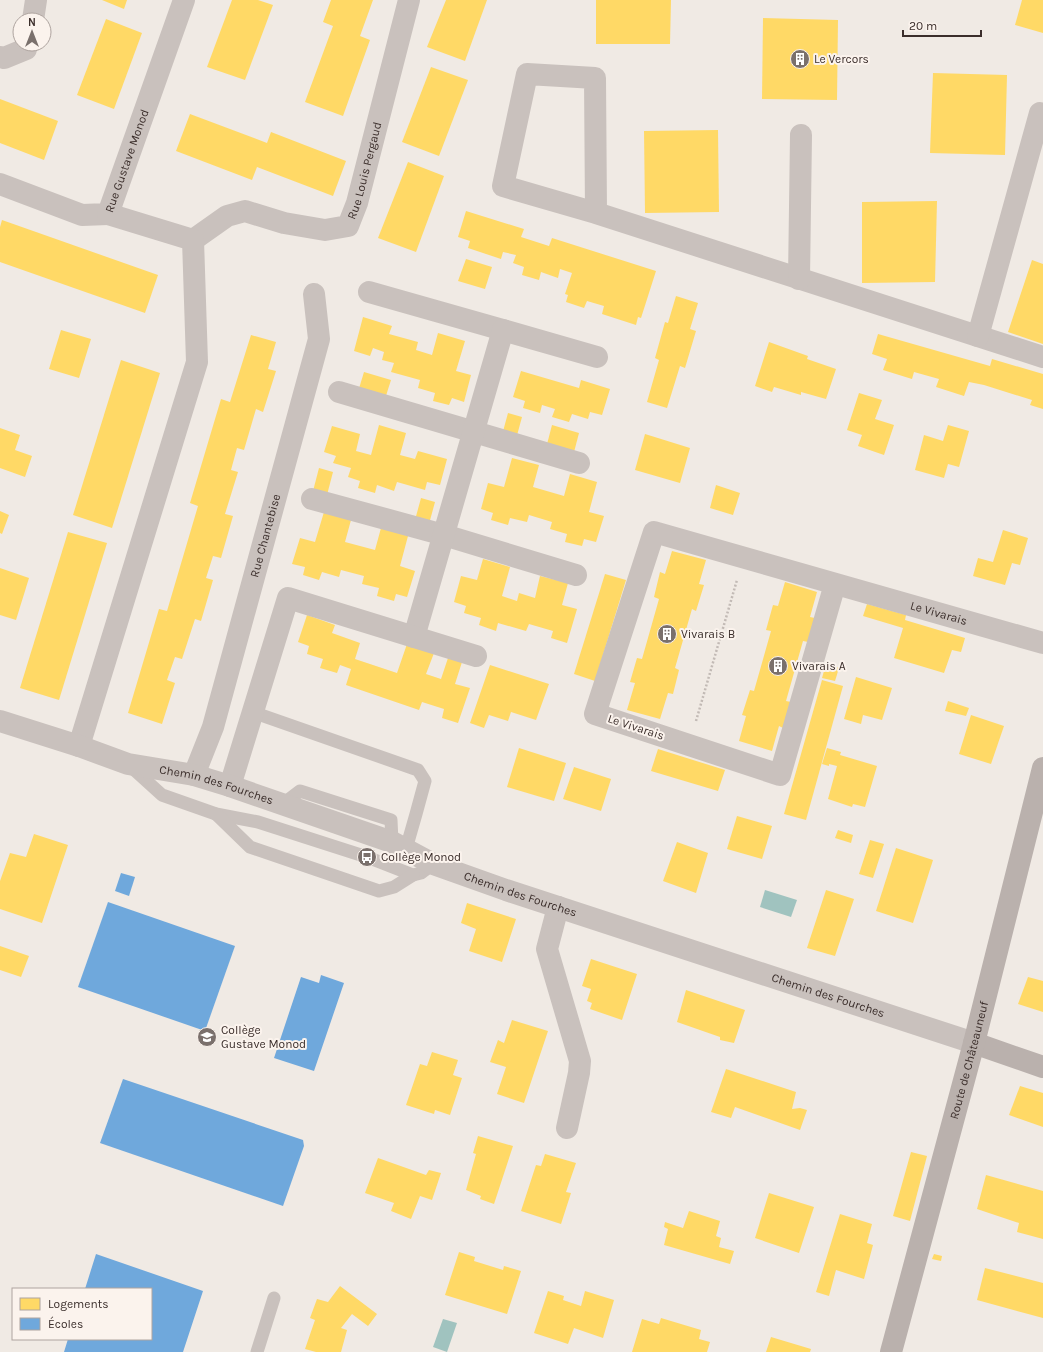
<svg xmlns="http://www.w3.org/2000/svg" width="1043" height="1352" viewBox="0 0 1043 1352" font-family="Karla,sans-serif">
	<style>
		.water { fill: #a0c3bf }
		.homes { fill: #ffd966 }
		.schools { fill: #6fa8dc }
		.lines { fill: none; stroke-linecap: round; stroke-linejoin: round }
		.path { stroke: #c2bab5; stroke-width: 2.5; stroke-dasharray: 2 2; stroke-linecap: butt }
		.service { stroke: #c9c1bd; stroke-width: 13 }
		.minor { stroke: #c9c1bd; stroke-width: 22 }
		.tertiary { stroke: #c9c1bd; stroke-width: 22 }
		.secondary { stroke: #bab1ad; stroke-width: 22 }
		.labels { text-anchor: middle; stroke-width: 4; stroke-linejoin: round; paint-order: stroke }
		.poi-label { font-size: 12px; fill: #3b2e2b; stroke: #fbf3ed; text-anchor: start }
		.street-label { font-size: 12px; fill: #3b2e2b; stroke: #fbf3ed }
	</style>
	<rect width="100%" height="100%" fill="#f0eae4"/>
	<g class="water">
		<path d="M 765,890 L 797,900 L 791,917 L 760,907 Z"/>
		<path d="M 443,1319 L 457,1323 L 447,1352 L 433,1347 Z"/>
	</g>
	<g class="homes">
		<path d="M 102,0 L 127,0 L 124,9 Z"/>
		<path d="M 232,0 L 258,0 L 273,5 L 245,80 L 207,67 Z"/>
		<path d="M 331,0 L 373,0 L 360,36 L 370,40 L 343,116 L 305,102 L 333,26 L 323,22 Z"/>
		<path d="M 446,0 L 487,0 L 465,61 L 427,47 Z"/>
		<path d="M 596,0 L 671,0 L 670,44 L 596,44 Z"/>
		<path d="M 1022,0 L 1043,0 L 1043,33 L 1015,25 Z"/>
		<path d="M 763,18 L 838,20 L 837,100 L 762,99 Z"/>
		<path d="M 106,19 L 142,33 L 114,109 L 77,95 Z"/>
		<path d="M 431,67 L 468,80 L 439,156 L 402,142 Z"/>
		<path d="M 933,73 L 1007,75 L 1005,155 L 930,153 Z"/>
		<path d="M 0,99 L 58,121 L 44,160 L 0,143 Z"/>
		<path d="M 190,114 L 267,143 L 271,132 L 346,161 L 333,196 L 257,167 L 252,180 L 176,151 Z"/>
		<path d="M 718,130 L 719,212 L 645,213 L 644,131 Z"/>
		<path d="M 408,162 L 444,176 L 416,252 L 378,238 Z"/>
		<path d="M 937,201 L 935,282 L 862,283 L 862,202 Z"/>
		<path d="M 466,211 L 524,229 L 521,237 L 549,246 L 552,238 L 656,271 L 641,318 L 638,317 L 636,325 L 602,314 L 604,306 L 587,301 L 584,308 L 566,302 L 568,295 L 565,294 L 572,273 L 560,269 L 558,278 L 541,272 L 539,280 L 522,275 L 524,267 L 513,263 L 516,255 L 503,252 L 501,259 L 468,248 L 470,241 L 458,237 Z"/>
		<path d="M 2,220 L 158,275 L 145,313 L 0,262 L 0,227 Z"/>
		<path d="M 466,259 L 492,267 L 485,289 L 458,281 Z"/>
		<path d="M 1032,260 L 1043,264 L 1043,344 L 1008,332 Z"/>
		<path d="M 676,296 L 698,303 L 690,329 L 696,331 L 685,368 L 680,366 L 667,408 L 647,402 L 659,360 L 655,358 L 665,322 L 668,323 Z"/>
		<path d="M 363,317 L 392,326 L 389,334 L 418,342 L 416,350 L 432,355 L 438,333 L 465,341 L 456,371 L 471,375 L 464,402 L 452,398 L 449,405 L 433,401 L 435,393 L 418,388 L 420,380 L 391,372 L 394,363 L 382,360 L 384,352 L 373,348 L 370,356 L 354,351 Z"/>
		<path d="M 61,330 L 91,339 L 79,378 L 49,369 Z"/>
		<path d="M 878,334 L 990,366 L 992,359 L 1043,374 L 1043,409 L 1030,405 L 1032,400 L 984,385 L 969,382 L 964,396 L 936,387 L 939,379 L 914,372 L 912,379 L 883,370 L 887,359 L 872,354 Z"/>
		<path d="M 251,335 L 276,342 L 268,369 L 276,371 L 263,412 L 256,409 L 244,450 L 237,448 L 231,470 L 238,472 L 225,514 L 233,516 L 221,558 L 213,556 L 206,578 L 213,580 L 201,621 L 195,619 L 182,659 L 175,657 L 167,680 L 175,683 L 162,724 L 128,713 L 159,609 L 167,611 L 198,506 L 190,503 L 221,399 L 230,402 Z"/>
		<path d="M 769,342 L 808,356 L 807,359 L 836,369 L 826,399 L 801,392 L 801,395 L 774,387 L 772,392 L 755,386 Z"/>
		<path d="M 121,360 L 160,373 L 112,528 L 73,515 Z"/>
		<path d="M 521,371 L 579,388 L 581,380 L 610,389 L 602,415 L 590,412 L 588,419 L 572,414 L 569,422 L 552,417 L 555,409 L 542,405 L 540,413 L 523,408 L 525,401 L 513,397 Z"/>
		<path d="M 364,372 L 391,380 L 384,402 L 357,395 Z"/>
		<path d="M 859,393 L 882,400 L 875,419 L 894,425 L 884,455 L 858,446 L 862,435 L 847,430 Z"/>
		<path d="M 508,413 L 522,417 L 516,439 L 502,435 Z"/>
		<path d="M 379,425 L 406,433 L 400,455 L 415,459 L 418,451 L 447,459 L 440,485 L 427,482 L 425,490 L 397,482 L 394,491 L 377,485 L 375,493 L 358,488 L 360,481 L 348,477 L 351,468 L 333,463 L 336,456 L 324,452 L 332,426 L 360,434 L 356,451 L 371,455 Z"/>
		<path d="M 552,425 L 579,433 L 573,456 L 546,448 Z"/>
		<path d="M 948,425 L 969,431 L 959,467 L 948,464 L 944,478 L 915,470 L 924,435 L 943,441 Z"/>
		<path d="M 0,428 L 20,435 L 15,450 L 32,456 L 25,477 L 0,468 Z"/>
		<path d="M 645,434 L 690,448 L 680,483 L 635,470 Z"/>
		<path d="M 512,458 L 539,465 L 533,487 L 564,496 L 570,474 L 597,482 L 589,512 L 604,516 L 596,542 L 584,539 L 582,546 L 565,542 L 567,534 L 550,529 L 552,522 L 529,515 L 527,522 L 510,518 L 508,525 L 491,520 L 493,513 L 481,509 L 488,483 L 504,487 Z"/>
		<path d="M 319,468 L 333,472 L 327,495 L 313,491 Z"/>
		<path d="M 716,485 L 740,493 L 733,515 L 710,508 Z"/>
		<path d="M 421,498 L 435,502 L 429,524 L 415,520 Z"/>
		<path d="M 0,511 L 9,515 L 2,534 L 0,533 Z"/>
		<path d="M 324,512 L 351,520 L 345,542 L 375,550 L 381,528 L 408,536 L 400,566 L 415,571 L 407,597 L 396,594 L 394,601 L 377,596 L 379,588 L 362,584 L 364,576 L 341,570 L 339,577 L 322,572 L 319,580 L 303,575 L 305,567 L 292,564 L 300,538 L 315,542 Z"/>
		<path d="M 1003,530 L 1028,538 L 1020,565 L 1012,563 L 1005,585 L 973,576 L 978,558 L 993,562 Z"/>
		<path d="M 68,532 L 107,543 L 59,700 L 20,688 Z"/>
		<path d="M 672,551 L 706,560 L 699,584 L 704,585 L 696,611 L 692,609 L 675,668 L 679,670 L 673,694 L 668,693 L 660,719 L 627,710 L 635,683 L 630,682 L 637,658 L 642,659 L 659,599 L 654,597 L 660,572 L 665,574 Z"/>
		<path d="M 483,559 L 510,567 L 502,596 L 517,601 L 519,593 L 535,598 L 540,576 L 568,583 L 562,605 L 577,609 L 567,643 L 551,638 L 553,631 L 529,624 L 526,631 L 498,623 L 496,631 L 479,625 L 481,618 L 464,613 L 466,606 L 454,602 L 461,576 L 477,580 Z"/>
		<path d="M 0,568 L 29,578 L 16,620 L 0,615 Z"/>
		<path d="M 605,574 L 626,580 L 595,681 L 574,674 Z"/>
		<path d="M 785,582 L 817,592 L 810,617 L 815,618 L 808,642 L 803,641 L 786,701 L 791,702 L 783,728 L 779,726 L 772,751 L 739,741 L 746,716 L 742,715 L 750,690 L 754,691 L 771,631 L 766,630 L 773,605 L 778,606 Z"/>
		<path d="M 867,604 L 906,615 L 905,620 L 965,638 L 961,652 L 952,650 L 944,673 L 894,658 L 903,628 L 863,616 Z"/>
		<path d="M 307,615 L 335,625 L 332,633 L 360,643 L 355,659 L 397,673 L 407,644 L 434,653 L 426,674 L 441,679 L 448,658 L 462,662 L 455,684 L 470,688 L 458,723 L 442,718 L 444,709 L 422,702 L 419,710 L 346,685 L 351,669 L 340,665 L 337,673 L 320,668 L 323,659 L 307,654 L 309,646 L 298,642 Z"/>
		<path d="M 826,664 L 839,668 L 835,681 L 822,678 Z"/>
		<path d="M 490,665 L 549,684 L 536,720 L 511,712 L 508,721 L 489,715 L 484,728 L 470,723 Z"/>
		<path d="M 856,677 L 892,688 L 882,720 L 863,715 L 861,724 L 844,719 Z"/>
		<path d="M 822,680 L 843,686 L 806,820 L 784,814 Z"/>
		<path d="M 948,701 L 969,708 L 966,716 L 945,711 Z"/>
		<path d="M 971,715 L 1004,726 L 991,764 L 959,754 Z"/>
		<path d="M 519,748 L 566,763 L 554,801 L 507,787 Z"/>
		<path d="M 827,748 L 841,752 L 840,755 L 877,766 L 865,807 L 853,804 L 852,807 L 828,799 L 837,766 L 829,764 L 829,766 L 822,764 Z"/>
		<path d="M 658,749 L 725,770 L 718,791 L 651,771 Z"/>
		<path d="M 574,767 L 611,779 L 601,811 L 563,799 Z"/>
		<path d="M 737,816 L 772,826 L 762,859 L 727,849 Z"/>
		<path d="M 838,830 L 853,835 L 851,843 L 835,838 Z"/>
		<path d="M 34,834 L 68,845 L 42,923 L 0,909 L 0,881 L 10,853 L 26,857 Z"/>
		<path d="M 870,840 L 884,844 L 873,878 L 859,874 Z"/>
		<path d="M 677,842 L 708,853 L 696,893 L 663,881 Z"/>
		<path d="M 896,848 L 933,860 L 913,923 L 876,911 Z"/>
		<path d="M 826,890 L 854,899 L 835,956 L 807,948 Z"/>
		<path d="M 467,903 L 516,919 L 502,962 L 469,951 L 476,929 L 461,923 Z"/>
		<path d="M 0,946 L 29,956 L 21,977 L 0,970 Z"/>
		<path d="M 591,959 L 637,974 L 622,1020 L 590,1009 L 592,1003 L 587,1001 L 591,989 L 582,986 Z"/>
		<path d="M 1028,977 L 1043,981 L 1043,1012 L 1018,1004 Z"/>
		<path d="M 686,990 L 745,1010 L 734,1043 L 720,1040 L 720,1037 L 677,1022 Z"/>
		<path d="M 512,1020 L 548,1031 L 524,1103 L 497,1094 L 506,1067 L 490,1062 L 498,1040 L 504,1043 Z"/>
		<path d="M 432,1052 L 458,1060 L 453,1075 L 462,1078 L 450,1115 L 435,1110 L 434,1114 L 406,1105 L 420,1064 L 427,1066 Z"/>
		<path d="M 726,1069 L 796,1092 L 792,1109 L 800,1108 L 807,1110 L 800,1130 L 735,1107 L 731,1118 L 711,1112 Z"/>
		<path d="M 1020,1086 L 1043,1093 L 1043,1127 L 1009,1115 Z"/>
		<path d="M 478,1136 L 513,1146 L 494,1204 L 480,1199 L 481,1196 L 466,1190 L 476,1154 L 473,1153 Z"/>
		<path d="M 911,1152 L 927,1156 L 910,1221 L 893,1216 Z"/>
		<path d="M 545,1154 L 576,1163 L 566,1192 L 571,1193 L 561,1224 L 521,1211 L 536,1165 L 541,1166 Z"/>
		<path d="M 378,1158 L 426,1175 L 429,1170 L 441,1173 L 432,1200 L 420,1196 L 411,1219 L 391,1211 L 394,1203 L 365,1193 Z"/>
		<path d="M 986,1175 L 1043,1191 L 1043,1239 L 1017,1232 L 1019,1223 L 977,1209 Z"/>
		<path d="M 769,1193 L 814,1207 L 799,1253 L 755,1238 Z"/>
		<path d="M 689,1211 L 720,1221 L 716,1236 L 721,1238 L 719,1247 L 734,1251 L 730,1264 L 664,1245 L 668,1229 L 664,1227 L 665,1222 L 683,1228 Z"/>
		<path d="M 840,1214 L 872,1224 L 867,1243 L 873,1245 L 864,1279 L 836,1270 L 829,1296 L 816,1292 Z"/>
		<path d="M 459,1252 L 475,1257 L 474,1261 L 503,1270 L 504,1266 L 521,1271 L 507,1314 L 445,1295 Z"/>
		<path d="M 934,1254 L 942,1256 L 941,1261 L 932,1259 Z"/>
		<path d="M 985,1268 L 1043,1283 L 1043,1318 L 977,1300 Z"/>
		<path d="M 340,1286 L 377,1314 L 368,1326 L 352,1314 L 341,1328 L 347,1330 L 341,1352 L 316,1352 L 305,1349 L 315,1320 L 310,1318 L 317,1299 L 328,1302 Z"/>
		<path d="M 548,1291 L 564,1296 L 563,1300 L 581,1306 L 585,1291 L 614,1300 L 603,1338 L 574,1328 L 568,1344 L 534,1333 Z"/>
		<path d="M 661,1318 L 701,1330 L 699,1339 L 710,1342 L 707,1352 L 632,1352 L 642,1319 L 659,1324 Z"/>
		<path d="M 771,1337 L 811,1349 L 810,1352 L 766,1352 Z"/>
	</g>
	<g class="schools">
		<path d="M 121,873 L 135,877 L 129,896 L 115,891 Z"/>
		<path d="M 108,902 L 235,946 L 205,1031 L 78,987 Z"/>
		<path d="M 321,975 L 344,983 L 314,1071 L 274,1058 L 301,977 L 319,983 Z"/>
		<path d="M 123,1079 L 303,1140 L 304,1146 L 283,1206 L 100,1143 Z"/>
		<path d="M 96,1254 L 203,1291 L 183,1352 L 64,1352 L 68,1339 L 151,1339 L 151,1289 L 85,1289 Z"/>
	</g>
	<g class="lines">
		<path class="path" d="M 696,721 L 737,580"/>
		<g class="service">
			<path d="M 252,712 L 418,770 L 425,781 L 416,814 L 406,849"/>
			<path d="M 130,766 L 162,795 L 216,814 L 258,822 L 367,857 L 413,875 L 421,873 L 433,864"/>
			<path d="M 283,804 L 300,791 L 391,820 L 392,842"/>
			<path d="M 216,814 L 250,847 L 379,891 L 394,887 L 413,875"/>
			<path d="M 257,1352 L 274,1298"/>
		</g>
		<g class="minor">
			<path d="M 33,20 L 36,0"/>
			<path d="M 0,57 L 4,58 L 26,49 L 27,44"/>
			<path id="s1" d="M 0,184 L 82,215 L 108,214 L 184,0"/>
			<path d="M 596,213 L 595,78 L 527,74 L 503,186 L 596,213 L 1043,357"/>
			<path id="s2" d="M 193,240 L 227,216 L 245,211 L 284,223 L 325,230 L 348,226 L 357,203 L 409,0"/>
			<path d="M 799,279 L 801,135"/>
			<path d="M 369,292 L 503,330"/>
			<path d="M 978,336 L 1040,113"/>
			<path d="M 339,392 L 579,463"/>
			<path d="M 312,499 L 444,535 L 576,575"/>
			<path id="s3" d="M 835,584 L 780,775 L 595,714 L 654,532 L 1043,643"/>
			<path d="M 414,637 L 503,330 L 597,357"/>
			<path d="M 79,746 L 197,362 L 193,240 L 108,214"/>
			<path id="s4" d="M 194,775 L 213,727 L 319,339 L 314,294"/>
			<path d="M 230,786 L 288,598 L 476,656"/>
			<path d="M 558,907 L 547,949 L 580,1061 L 579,1073 L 567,1128"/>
		</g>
		<path class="tertiary" id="s5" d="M 0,721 L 79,746 L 128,764 L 194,775 L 230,786 L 392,842 L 433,864 L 506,890 L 974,1043"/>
		<g class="secondary">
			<path d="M 974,1043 L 1043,1067"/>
			<path id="s6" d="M 891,1352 L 974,1043 L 1043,768"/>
		</g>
	</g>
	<defs>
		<symbol id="building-disc" viewBox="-11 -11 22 22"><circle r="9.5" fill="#7a706c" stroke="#fbf3ed"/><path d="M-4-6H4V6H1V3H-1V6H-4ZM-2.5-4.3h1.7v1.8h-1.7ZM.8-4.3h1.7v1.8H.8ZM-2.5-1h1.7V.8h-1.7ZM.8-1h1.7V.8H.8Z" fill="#fff"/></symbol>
		<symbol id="bus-disc" viewBox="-11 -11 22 22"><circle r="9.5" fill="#7a706c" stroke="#fbf3ed"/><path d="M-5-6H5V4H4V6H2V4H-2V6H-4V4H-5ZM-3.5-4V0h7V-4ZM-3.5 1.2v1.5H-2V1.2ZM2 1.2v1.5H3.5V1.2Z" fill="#fff"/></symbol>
		<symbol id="school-disc" viewBox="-11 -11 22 22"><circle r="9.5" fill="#7a706c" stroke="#fbf3ed"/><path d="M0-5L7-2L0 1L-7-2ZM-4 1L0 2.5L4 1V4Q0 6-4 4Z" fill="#fff"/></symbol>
	</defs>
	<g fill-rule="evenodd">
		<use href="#building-disc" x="789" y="48" width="22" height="22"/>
		<use href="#building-disc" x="656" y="623" width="22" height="22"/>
		<use href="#building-disc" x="767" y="655" width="22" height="22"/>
		<use href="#bus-disc" x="356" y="846" width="22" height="22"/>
		<use href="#school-disc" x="196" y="1026" width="22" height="22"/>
	</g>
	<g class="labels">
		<g class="poi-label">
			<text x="814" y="63">Le Vercors</text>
			<text x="681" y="638">Vivarais B</text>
			<text x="792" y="670">Vivarais A</text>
			<text x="381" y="861">Collège Monod</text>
			<text x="221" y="1034">Collège<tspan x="221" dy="14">Gustave Monod</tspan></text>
		</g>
		<g class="street-label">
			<text dy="4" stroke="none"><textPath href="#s1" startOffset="170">Rue Gustave Monod</textPath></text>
			<text dy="4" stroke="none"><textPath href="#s2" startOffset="224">Rue Louis Pergaud</textPath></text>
			<text dy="4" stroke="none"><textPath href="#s4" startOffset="250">Rue Chantebise</textPath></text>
			<text dy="4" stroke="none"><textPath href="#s3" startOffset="881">Le Vivarais</textPath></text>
			<text transform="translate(636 727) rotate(18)" y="4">Le Vivarais</text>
			<text dy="4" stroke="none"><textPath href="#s5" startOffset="226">Chemin des Fourches</textPath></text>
			<text dy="4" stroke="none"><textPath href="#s5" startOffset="550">Chemin des Fourches</textPath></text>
			<text dy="4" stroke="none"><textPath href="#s5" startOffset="874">Chemin des Fourches</textPath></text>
			<text dy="4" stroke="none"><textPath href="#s6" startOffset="302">Route de Châteauneuf</textPath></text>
		</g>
	</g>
	<rect x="12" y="1288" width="140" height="52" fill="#fbf3ed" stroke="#aea49f"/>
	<rect x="20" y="1298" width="20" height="12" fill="#ffd966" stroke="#aea49f"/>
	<text x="48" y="1308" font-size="12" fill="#3b2e2b">Logements</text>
	<rect x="20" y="1318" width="20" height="12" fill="#6fa8dc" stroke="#aea49f"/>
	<text x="48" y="1328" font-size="12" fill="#3b2e2b">Écoles</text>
	<g transform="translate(32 32)"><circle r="19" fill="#fbf3ed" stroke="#aea49f"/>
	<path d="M0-3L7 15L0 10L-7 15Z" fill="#7a706c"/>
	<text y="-6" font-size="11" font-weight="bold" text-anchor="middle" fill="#3b2e2b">N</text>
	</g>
	<path d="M903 30v6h78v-6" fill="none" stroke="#3b2e2b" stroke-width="2"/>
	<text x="909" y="30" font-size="12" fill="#3b2e2b" stroke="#fbf3ed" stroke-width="3" paint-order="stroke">20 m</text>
</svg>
